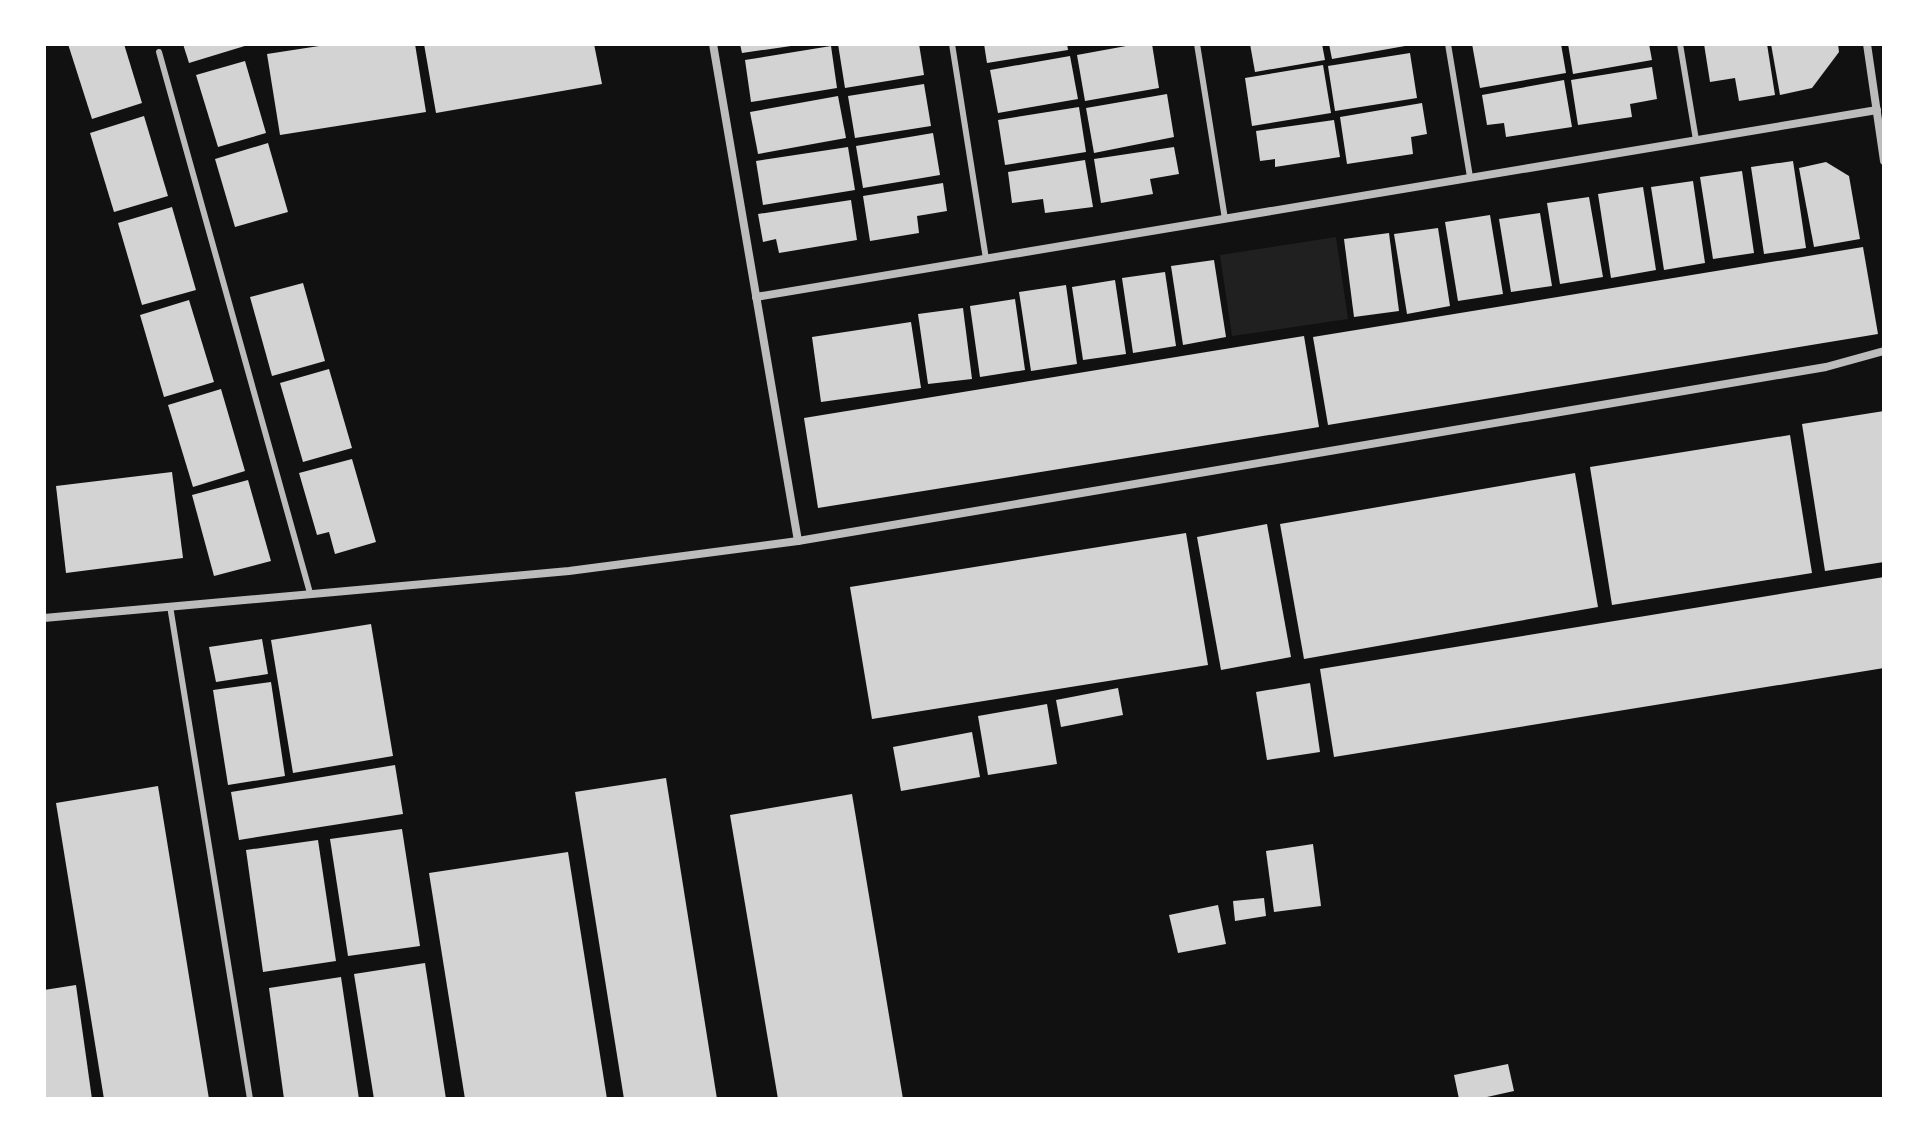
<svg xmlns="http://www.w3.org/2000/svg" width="1928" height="1143" viewBox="0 0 1928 1143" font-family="'Fira Sans',sans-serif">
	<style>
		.green { fill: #202020 }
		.building { fill: #d3d3d3 }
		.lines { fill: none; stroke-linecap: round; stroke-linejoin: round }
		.service { stroke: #bcbcbc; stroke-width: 6 }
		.minor { stroke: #bcbcbc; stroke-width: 8 }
	</style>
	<rect width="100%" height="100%" fill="#111"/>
	<path class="green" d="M 1336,237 L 1348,319 L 1232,336 L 1220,255 Z"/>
	<g class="building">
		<path d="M 68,44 L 124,44 L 142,103 L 92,119 Z"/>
		<path d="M 183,44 L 248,44 L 248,45 L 189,63 Z"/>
		<path d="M 332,44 L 415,44 L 426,112 L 280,135 L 267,54 Z"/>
		<path d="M 424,44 L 594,44 L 602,84 L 436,113 Z"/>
		<path d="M 740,44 L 791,44 L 791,46 L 742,53 Z"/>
		<path d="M 838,44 L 919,44 L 924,75 L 845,88 Z"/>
		<path d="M 984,44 L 1067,44 L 1068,50 L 987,63 Z"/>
		<path d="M 1137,44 L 1152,44 L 1159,88 L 1085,101 L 1077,55 Z"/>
		<path d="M 1250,44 L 1322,44 L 1325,60 L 1255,72 Z"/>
		<path d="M 1329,44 L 1405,44 L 1405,46 L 1332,59 Z"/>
		<path d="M 1472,44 L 1561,44 L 1566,73 L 1480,88 Z"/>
		<path d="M 1568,44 L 1649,44 L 1652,60 L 1573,74 Z"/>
		<path d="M 1704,44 L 1767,44 L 1775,95 L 1739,101 L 1735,78 L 1710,82 Z"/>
		<path d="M 1771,44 L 1838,44 L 1839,52 L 1812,88 L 1780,95 Z"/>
		<path d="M 831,46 L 837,88 L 751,102 L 745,60 Z"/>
		<path d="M 1410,53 L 1417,98 L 1335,111 L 1328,66 Z"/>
		<path d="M 1070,56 L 1078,99 L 998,113 L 990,70 Z"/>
		<path d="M 245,61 L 266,133 L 218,147 L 196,75 Z"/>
		<path d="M 1323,65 L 1331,113 L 1252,126 L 1245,78 Z"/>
		<path d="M 1652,67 L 1657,99 L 1630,104 L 1632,117 L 1578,125 L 1571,80 Z"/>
		<path d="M 1564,80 L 1572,127 L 1506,137 L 1504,123 L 1487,125 L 1482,95 Z"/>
		<path d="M 924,84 L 931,126 L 855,138 L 848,96 Z"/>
		<path d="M 1167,94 L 1174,137 L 1094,153 L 1086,108 Z"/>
		<path d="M 838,96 L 846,138 L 758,154 L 750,112 Z"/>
		<path d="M 1422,103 L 1427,134 L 1411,137 L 1413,154 L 1347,164 L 1340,117 Z"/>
		<path d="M 1079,107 L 1086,152 L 1005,165 L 998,120 Z"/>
		<path d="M 144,116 L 168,196 L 114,212 L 90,133 Z"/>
		<path d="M 1334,120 L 1340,157 L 1275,167 L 1275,159 L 1260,161 L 1256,131 Z"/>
		<path d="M 933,133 L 940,175 L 863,188 L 856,146 Z"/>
		<path d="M 268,143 L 288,212 L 235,227 L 215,159 Z"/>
		<path d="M 848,147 L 855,190 L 763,205 L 756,161 Z"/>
		<path d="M 1174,147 L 1179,174 L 1150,179 L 1153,194 L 1101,203 L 1094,159 Z"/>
		<path d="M 1085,160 L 1093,207 L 1045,213 L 1043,199 L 1012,203 L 1008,172 Z"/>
		<path d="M 1793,161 L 1806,248 L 1764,254 L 1751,167 Z"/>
		<path d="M 1826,162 L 1849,176 L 1860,239 L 1814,247 L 1799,168 Z"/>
		<path d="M 1742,171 L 1754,253 L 1713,259 L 1700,177 Z"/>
		<path d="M 1693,181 L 1705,263 L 1664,270 L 1651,187 Z"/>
		<path d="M 943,183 L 947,211 L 917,216 L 919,233 L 870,241 L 863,196 Z"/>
		<path d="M 1643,187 L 1656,270 L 1611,278 L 1598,194 Z"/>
		<path d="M 1589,197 L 1603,277 L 1560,284 L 1547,203 Z"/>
		<path d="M 851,200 L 857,240 L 779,253 L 776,239 L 763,242 L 758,214 Z"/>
		<path d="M 172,207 L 196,290 L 142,305 L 118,223 Z"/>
		<path d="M 1540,213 L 1552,286 L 1511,292 L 1499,219 Z"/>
		<path d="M 1490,215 L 1503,294 L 1458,301 L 1445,222 Z"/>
		<path d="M 1438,228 L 1450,306 L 1407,314 L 1394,234 Z"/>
		<path d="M 1389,233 L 1399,311 L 1354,317 L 1344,239 Z"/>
		<path d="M 1863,247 L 1878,334 L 1328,425 L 1313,337 Z"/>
		<path d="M 1214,260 L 1226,337 L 1183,345 L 1171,266 Z"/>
		<path d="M 1165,272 L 1176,346 L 1133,353 L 1122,278 Z"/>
		<path d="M 1115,280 L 1126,354 L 1083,360 L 1072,287 Z"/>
		<path d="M 303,283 L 325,361 L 272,376 L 250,297 Z"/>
		<path d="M 1066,285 L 1077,364 L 1031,371 L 1019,292 Z"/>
		<path d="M 1015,299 L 1025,370 L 980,377 L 970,306 Z"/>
		<path d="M 189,300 L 214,382 L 164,397 L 140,315 Z"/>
		<path d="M 963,308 L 972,379 L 928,384 L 918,314 Z"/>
		<path d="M 911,322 L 921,388 L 821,402 L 812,337 Z"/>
		<path d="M 1304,336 L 1319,427 L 818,508 L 804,418 Z"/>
		<path d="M 329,369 L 352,448 L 303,462 L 280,383 Z"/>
		<path d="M 221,389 L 245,471 L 193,487 L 168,405 Z"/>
		<path d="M 1884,411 L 1884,562 L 1825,571 L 1802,424 Z"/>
		<path d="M 1790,435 L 1812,573 L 1612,605 L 1590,467 Z"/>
		<path d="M 352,459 L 376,542 L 335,554 L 329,532 L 317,535 L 299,473 Z"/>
		<path d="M 172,472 L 183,558 L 66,573 L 56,486 Z"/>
		<path d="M 1575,473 L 1598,607 L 1304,659 L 1280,524 Z"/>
		<path d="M 248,480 L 271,561 L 214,576 L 192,495 Z"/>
		<path d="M 1267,524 L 1291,657 L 1221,670 L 1197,537 Z"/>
		<path d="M 1186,533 L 1208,665 L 872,719 L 850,587 Z"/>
		<path d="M 1884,577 L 1884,668 L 1334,757 L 1320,669 Z"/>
		<path d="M 371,624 L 393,756 L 293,773 L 271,640 Z"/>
		<path d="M 262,639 L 268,674 L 216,682 L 209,647 Z"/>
		<path d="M 271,682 L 285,776 L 228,785 L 213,690 Z"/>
		<path d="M 1310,683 L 1320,752 L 1267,760 L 1256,692 Z"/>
		<path d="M 1118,688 L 1123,715 L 1061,727 L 1056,700 Z"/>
		<path d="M 1047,704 L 1057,764 L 988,775 L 978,716 Z"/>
		<path d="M 972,732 L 980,777 L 901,791 L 893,747 Z"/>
		<path d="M 395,765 L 403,814 L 239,840 L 231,792 Z"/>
		<path d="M 666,778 L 717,1099 L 624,1099 L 575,792 Z"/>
		<path d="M 158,786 L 209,1099 L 104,1099 L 56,803 Z"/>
		<path d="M 852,794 L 903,1099 L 778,1099 L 730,815 Z"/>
		<path d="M 402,829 L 420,946 L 348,956 L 330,839 Z"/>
		<path d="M 318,840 L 336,961 L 263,972 L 246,850 Z"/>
		<path d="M 1313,844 L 1321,906 L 1274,912 L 1266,851 Z"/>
		<path d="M 568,852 L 607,1099 L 465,1099 L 429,873 Z"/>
		<path d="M 1264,898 L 1266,916 L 1235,921 L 1233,901 Z"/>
		<path d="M 1218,905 L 1226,944 L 1178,953 L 1169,915 Z"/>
		<path d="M 425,963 L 446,1099 L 374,1099 L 354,974 Z"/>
		<path d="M 341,977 L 359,1099 L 284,1099 L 269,988 Z"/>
		<path d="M 76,985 L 92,1099 L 44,1099 L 44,990 Z"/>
		<path d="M 1508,1064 L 1514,1091 L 1478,1099 L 1459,1099 L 1454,1075 Z"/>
	</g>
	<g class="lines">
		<g class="service">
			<path d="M 952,44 L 986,259"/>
			<path d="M 1197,44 L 1225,219"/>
			<path d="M 1448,44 L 1470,177"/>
			<path d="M 1680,44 L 1696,140"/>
			<path d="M 159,52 L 310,593"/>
			<path d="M 170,606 L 250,1099"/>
		</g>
		<g class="minor">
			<path d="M 713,44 L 798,541"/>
			<path d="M 1867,44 L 1884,161"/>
			<path d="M 756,297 L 1877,110"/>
			<path d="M 44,618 L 569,571 L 798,541 L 1826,367 L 1884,351"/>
		</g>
	</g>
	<rect width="1928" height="1143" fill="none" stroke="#ffffff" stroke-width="92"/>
</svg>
